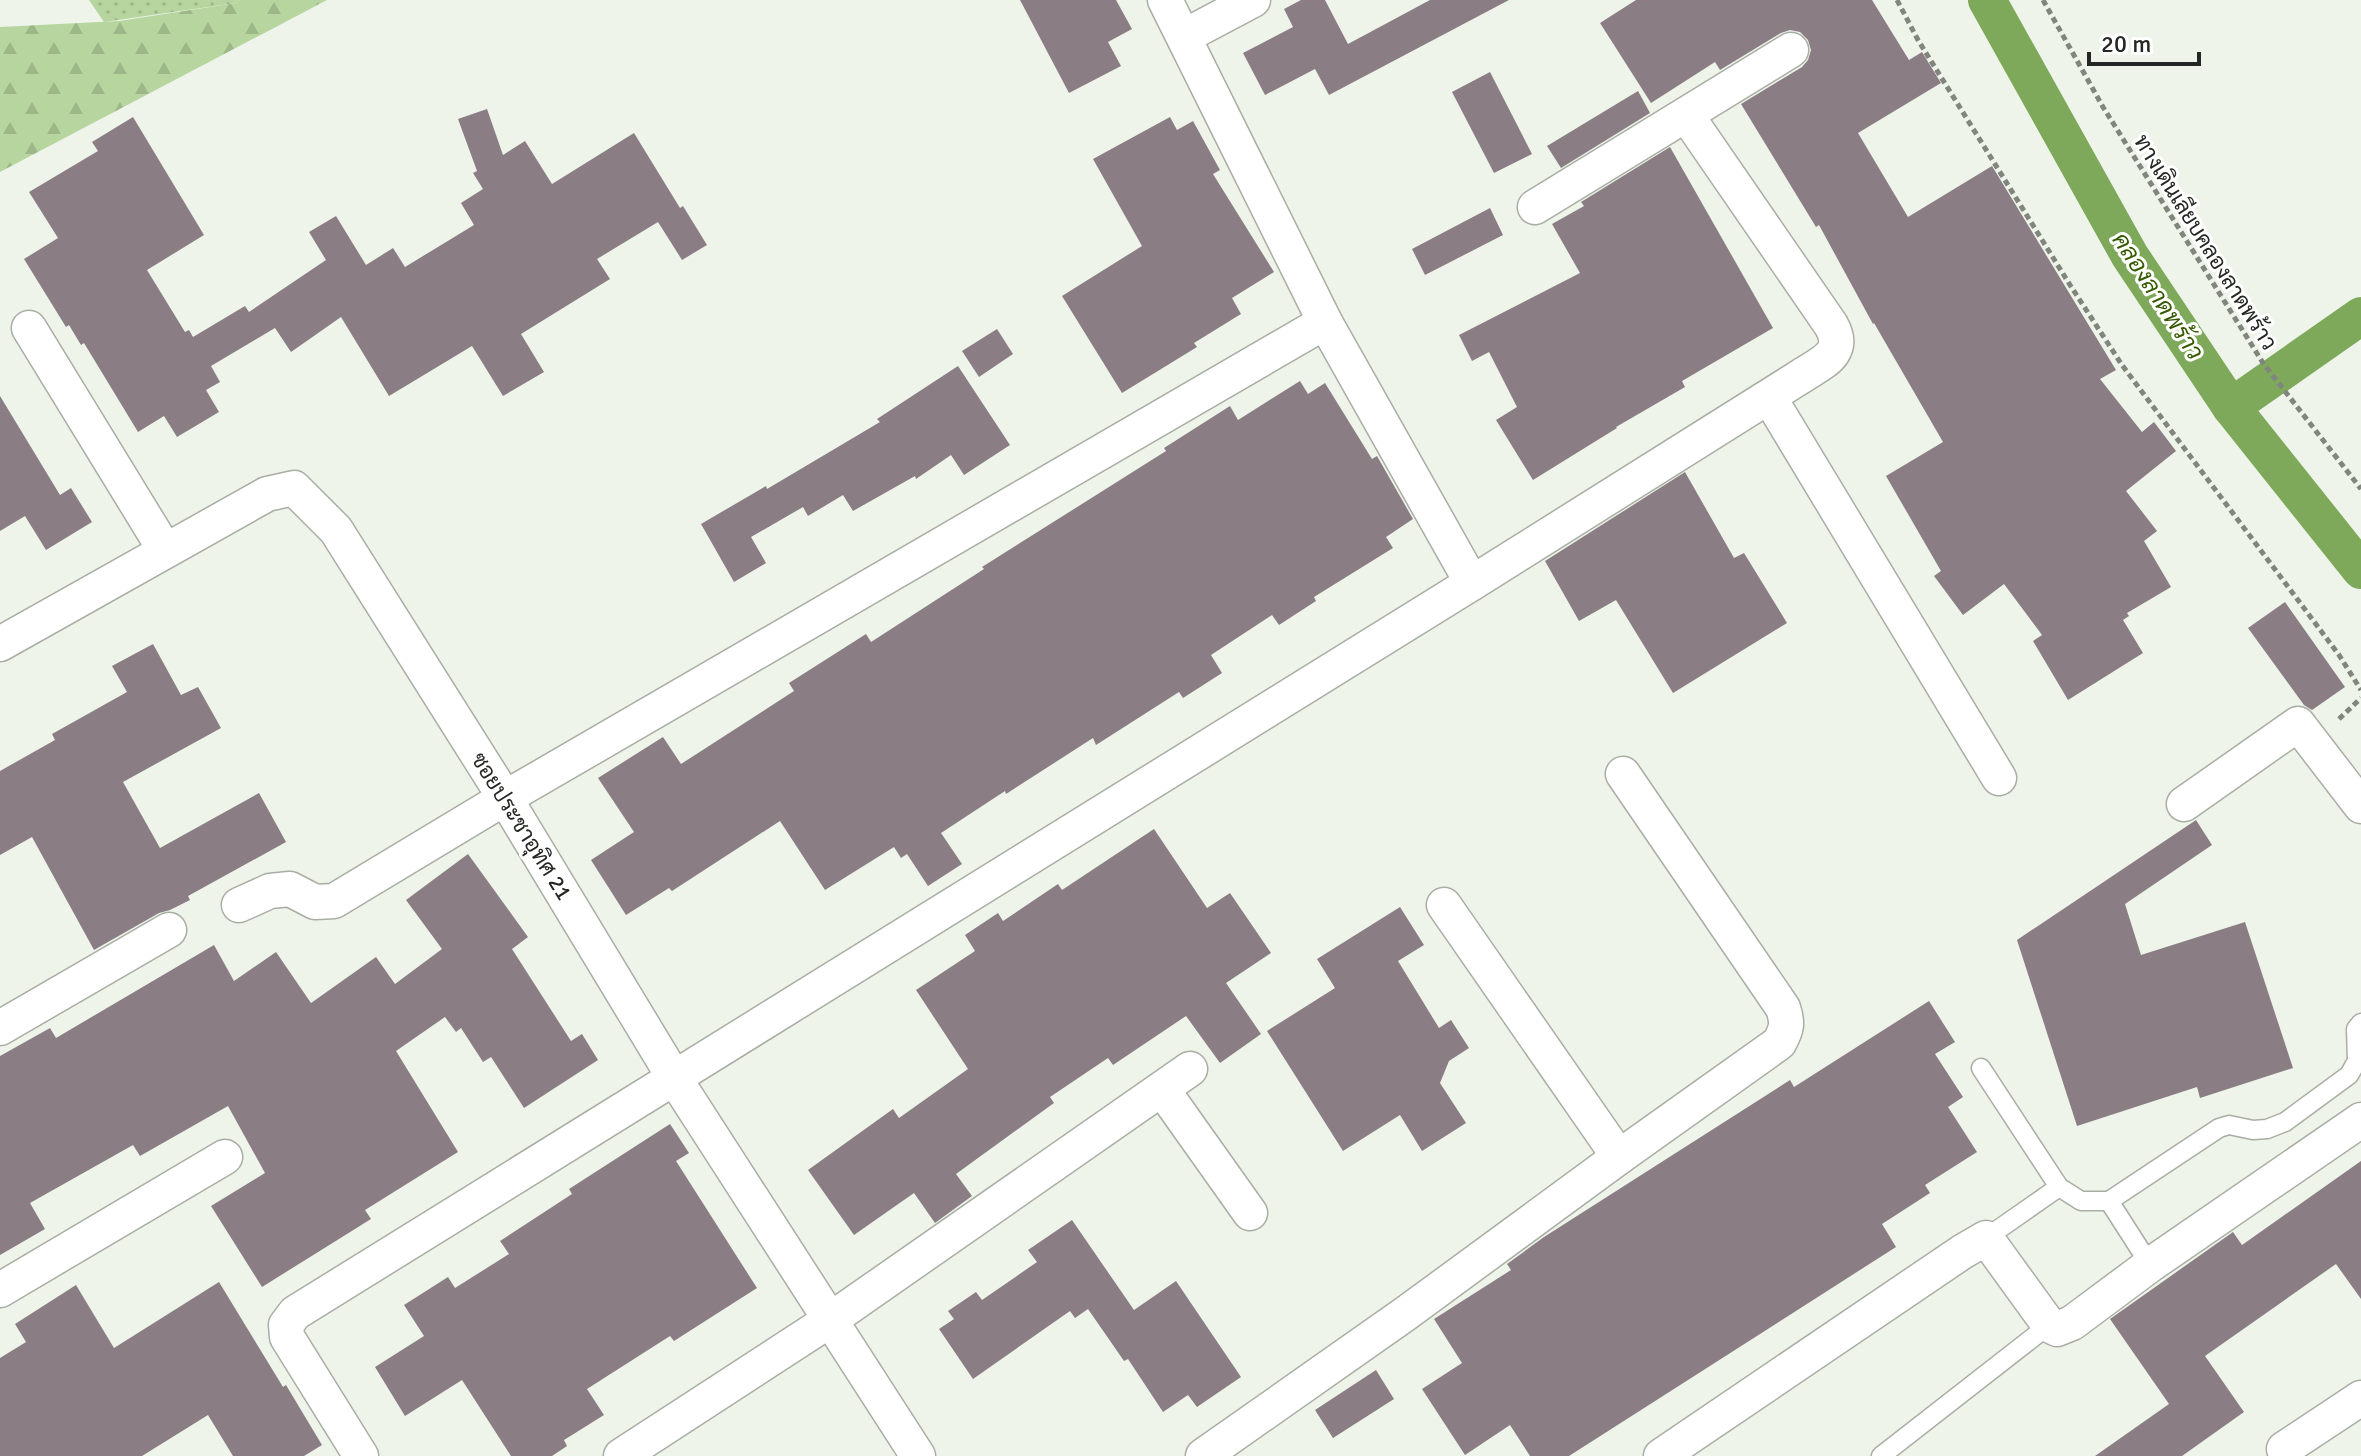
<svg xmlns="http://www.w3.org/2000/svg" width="2361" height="1456" viewBox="0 0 2361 1456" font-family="Signika,Sarabun,sans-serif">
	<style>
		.grass { fill: url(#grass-dots) }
		.forest { fill: url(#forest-firs) }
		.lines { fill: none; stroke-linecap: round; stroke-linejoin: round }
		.canal { stroke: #7fa95a; stroke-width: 38 }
		.building { fill: #8a7e84 }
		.lane-casing { stroke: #a9aea4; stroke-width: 21 }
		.street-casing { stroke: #a9aea4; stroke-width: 37 }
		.path { stroke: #80857e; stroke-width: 5; stroke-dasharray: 6 4; stroke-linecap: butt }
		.lane { stroke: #fff; stroke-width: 18 }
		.street { stroke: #fff; stroke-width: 34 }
		.labels { text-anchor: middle; stroke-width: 6; stroke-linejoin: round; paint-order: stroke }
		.street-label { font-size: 22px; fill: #242723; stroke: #fff }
		.water-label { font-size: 24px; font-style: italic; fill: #355a00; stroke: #fff }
	</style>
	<defs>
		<pattern id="grass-dots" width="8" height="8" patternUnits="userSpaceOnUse" patternTransform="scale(2)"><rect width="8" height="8" fill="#b7d59f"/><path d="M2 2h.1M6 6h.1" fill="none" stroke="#9db789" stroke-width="1.8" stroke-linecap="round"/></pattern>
		<pattern id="forest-firs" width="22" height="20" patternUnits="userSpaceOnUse" patternTransform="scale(2)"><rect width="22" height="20" fill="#b7d59f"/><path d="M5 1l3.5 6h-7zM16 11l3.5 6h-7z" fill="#9db789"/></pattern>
	</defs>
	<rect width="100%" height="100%" fill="#eef4ea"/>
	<path class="grass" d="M 89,0 L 240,0 L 236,3 L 104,22 Z"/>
	<path class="forest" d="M 240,0 L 327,0 L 0,172 L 0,27 L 119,21 L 236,3 Z"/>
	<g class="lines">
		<g class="canal">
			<path d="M 1987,0 L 2130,256 L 2231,407 L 2361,570"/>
			<path d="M 2231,407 L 2361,316"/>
		</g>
	</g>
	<g class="building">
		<path d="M 1020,0 L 1116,0 L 1132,29 L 1108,42 L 1121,66 L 1069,93 Z"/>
		<path d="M 1301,0 L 1325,0 L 1348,44 L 1430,0 L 1509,0 L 1329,95 L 1315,69 L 1265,95 L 1243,53 L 1293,27 L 1284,9 Z"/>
		<path d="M 1636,0 L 1872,0 L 1909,60 L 1922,52 L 1941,83 L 1858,133 L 1908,217 L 1992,166 L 2116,370 L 2100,379 L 2142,432 L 2154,422 L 2176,451 L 2126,491 L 2157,531 L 2144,541 L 2171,587 L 2127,613 L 2129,616 L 2123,620 L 2143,653 L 2068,700 L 2033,641 L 2042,635 L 2004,584 L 1963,615 L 1934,576 L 1941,571 L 1886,476 L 1943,442 L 1874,323 L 1873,324 L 1819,225 L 1816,227 L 1741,104 L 1802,67 L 1808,60 L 1811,50 L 1808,40 L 1800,32 L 1790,30 L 1781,33 L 1720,70 L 1715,62 L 1651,103 L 1600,23 Z"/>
		<path d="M 1490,72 L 1532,154 L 1494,173 L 1452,92 Z"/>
		<path d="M 1638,91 L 1650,113 L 1561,168 L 1547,146 Z"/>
		<path d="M 487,109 L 503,155 L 525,141 L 552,184 L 634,133 L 680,208 L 683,206 L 707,245 L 682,260 L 658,222 L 597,259 L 610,279 L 521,334 L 544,372 L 503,396 L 472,346 L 389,396 L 341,317 L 291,352 L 275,328 L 211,366 L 220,382 L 206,390 L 219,412 L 177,437 L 164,416 L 138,432 L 84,343 L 81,345 L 69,325 L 66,327 L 24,259 L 58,238 L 29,192 L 98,151 L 92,142 L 133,117 L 204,235 L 147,270 L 185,332 L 189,330 L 193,337 L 245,306 L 249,312 L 326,260 L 309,232 L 336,216 L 366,265 L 393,248 L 405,267 L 474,225 L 461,203 L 483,189 L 473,173 L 477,171 L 458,119 Z"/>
		<path d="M 1170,117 L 1177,130 L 1193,121 L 1220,170 L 1213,174 L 1274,272 L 1232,298 L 1241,314 L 1194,343 L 1197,347 L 1122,393 L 1062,296 L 1142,246 L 1093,159 Z"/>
		<path d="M 1670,147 L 1773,328 L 1682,381 L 1685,387 L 1616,427 L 1617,428 L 1533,480 L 1496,420 L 1517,407 L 1489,352 L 1472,361 L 1459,335 L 1580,273 L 1552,224 L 1584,206 L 1581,202 Z"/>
		<path d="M 1490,208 L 1503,235 L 1425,275 L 1412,249 Z"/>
		<path d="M 997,329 L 1013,354 L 979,377 L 962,351 Z"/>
		<path d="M 958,366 L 1010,445 L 964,475 L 951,455 L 916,479 L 915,476 L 853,511 L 843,495 L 808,516 L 803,507 L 751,537 L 766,563 L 734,582 L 701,524 L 766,486 L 767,489 L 880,422 L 877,419 Z"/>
		<path d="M 1300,381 L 1308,394 L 1325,383 L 1372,459 L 1377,456 L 1413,519 L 1386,537 L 1393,548 L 1314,597 L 1316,601 L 1279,625 L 1272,615 L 1211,655 L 1222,673 L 1183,698 L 1179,692 L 1096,745 L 1093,738 L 1006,794 L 1005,791 L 941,833 L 962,864 L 928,886 L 907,854 L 901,858 L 894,847 L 825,890 L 780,821 L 672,891 L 669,888 L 626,915 L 591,860 L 634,832 L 598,778 L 663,737 L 681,764 L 794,691 L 789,683 L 866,634 L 871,642 L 984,569 L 982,567 L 1166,451 L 1164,448 L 1230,406 L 1238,420 Z"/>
		<path d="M 0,396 L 60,495 L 71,488 L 92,522 L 46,550 L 25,516 L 0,531 Z"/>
		<path d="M 1685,472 L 1734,558 L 1744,553 L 1787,623 L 1673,693 L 1616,600 L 1579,621 L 1545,561 Z"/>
		<path d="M 2285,602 L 2345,687 L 2312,710 L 2304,705 L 2248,628 Z"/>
		<path d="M 153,644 L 181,695 L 198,687 L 221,728 L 123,782 L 160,848 L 259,793 L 286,842 L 188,896 L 190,900 L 170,910 L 159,913 L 94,950 L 32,837 L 0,855 L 0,771 L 55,740 L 52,734 L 127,692 L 112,666 Z"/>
		<path d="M 2196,820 L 2212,845 L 2125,904 L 2141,955 L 2245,922 L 2293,1068 L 2200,1098 L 2197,1087 L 2077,1126 L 2017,940 Z"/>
		<path d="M 1154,829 L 1207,908 L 1230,893 L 1271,953 L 1226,983 L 1261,1034 L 1220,1063 L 1186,1016 L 1113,1065 L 1108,1058 L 1050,1097 L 1054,1103 L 956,1174 L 972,1196 L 935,1223 L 914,1193 L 854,1235 L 808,1170 L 893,1109 L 899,1118 L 968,1069 L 916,990 L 975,951 L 965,935 L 998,913 L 1003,921 L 1058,884 L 1062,890 Z"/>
		<path d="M 468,854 L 528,937 L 512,949 L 571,1041 L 582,1034 L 598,1060 L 524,1108 L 491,1057 L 483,1062 L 461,1028 L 456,1032 L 445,1017 L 396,1051 L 458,1152 L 365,1210 L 371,1219 L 262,1287 L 211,1206 L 265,1173 L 228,1106 L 140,1156 L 133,1145 L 30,1203 L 45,1229 L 0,1255 L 0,1056 L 50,1028 L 56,1038 L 214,945 L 234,981 L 276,952 L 311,1003 L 376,957 L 395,984 L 442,949 L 406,900 Z"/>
		<path d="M 1400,907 L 1424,945 L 1398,961 L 1439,1028 L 1451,1020 L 1469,1048 L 1449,1061 L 1440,1083 L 1466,1123 L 1422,1151 L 1400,1115 L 1343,1151 L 1267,1031 L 1335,988 L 1317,959 Z"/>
		<path d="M 1929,1001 L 1955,1042 L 1935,1054 L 1963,1097 L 1948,1107 L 1977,1152 L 1925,1185 L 1930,1193 L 1882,1224 L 1896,1247 L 1569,1456 L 1530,1456 L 1510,1425 L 1465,1455 L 1422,1389 L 1462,1363 L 1434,1319 L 1511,1270 L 1507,1264 L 1544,1237 L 1790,1080 L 1794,1087 Z"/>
		<path d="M 670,1124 L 689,1153 L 676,1161 L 757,1288 L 674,1341 L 670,1336 L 587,1389 L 604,1415 L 564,1440 L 567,1446 L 552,1456 L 511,1456 L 462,1380 L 405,1416 L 375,1367 L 424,1336 L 404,1305 L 448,1277 L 455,1288 L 509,1254 L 500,1241 L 572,1194 L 569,1189 Z"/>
		<path d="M 2361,1161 L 2361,1299 L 2336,1264 L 2205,1356 L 2244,1412 L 2182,1456 L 2095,1456 L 2169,1404 L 2110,1319 L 2233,1232 L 2242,1245 Z"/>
		<path d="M 1072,1220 L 1134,1310 L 1176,1281 L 1241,1377 L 1197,1407 L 1188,1395 L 1163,1412 L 1128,1359 L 1124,1361 L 1088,1309 L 1075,1318 L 1070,1311 L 973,1379 L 939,1329 L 954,1319 L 948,1311 L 976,1292 L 982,1300 L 1037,1262 L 1028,1250 Z"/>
		<path d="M 219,1282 L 283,1387 L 286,1385 L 322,1445 L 304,1456 L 233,1456 L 208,1415 L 142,1456 L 0,1456 L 0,1358 L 26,1342 L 15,1324 L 76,1285 L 114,1348 Z"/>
		<path d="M 1376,1370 L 1394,1399 L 1333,1438 L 1315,1410 Z"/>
	</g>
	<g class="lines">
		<defs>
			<g id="lane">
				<path d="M 1981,1068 L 2059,1187 L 2081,1201 L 2109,1201"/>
				<path d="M 1986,1238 L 2059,1187"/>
				<path d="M 2150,1265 L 2109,1201 L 2219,1128 L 2229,1125 L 2253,1130 L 2267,1129 L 2285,1122 L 2349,1075 L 2357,1061 L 2356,1029 L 2361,1023"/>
				<path d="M 1881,1456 L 2049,1325"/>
			</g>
			<g id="street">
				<path d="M 1185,36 L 1253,0"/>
				<path d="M 1535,207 L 1791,50"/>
				<path d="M 29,328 L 165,550"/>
				<path d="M 1769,397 L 1999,778"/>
				<path d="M 1472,583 L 1803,375 C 1823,362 1847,353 1831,325 L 1687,116"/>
				<path d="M 0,644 L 267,494 L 294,488 L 336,530 L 505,798 L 675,1079 L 918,1456"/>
				<path d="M 2184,804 L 2298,724 L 2361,806"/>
				<path d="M 239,905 L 270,891 L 290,889 L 315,902 L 334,901 L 505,798 L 1325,322"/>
				<path d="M 1444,905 L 1619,1157"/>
				<path d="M 0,1028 L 169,930"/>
				<path d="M 1162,1089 L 1250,1213"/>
				<path d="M 0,1290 L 225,1157"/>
				<path d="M 2284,1449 L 2361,1398"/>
				<path d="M 361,1456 L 287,1337 L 286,1325 L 295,1313 L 1472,583 L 1325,322 L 1165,0"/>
				<path d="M 621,1456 L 830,1320 L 1190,1069"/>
				<path d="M 1203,1456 L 1405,1314 L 1619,1157 L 1779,1043 C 1787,1029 1788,1023 1783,1008 L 1623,774"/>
				<path d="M 1661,1456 L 1962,1252 L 1986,1238 L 2049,1325 L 2057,1329 L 2072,1323 L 2150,1265 L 2361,1120"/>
			</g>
		</defs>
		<use href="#lane" class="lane-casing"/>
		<use href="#street" class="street-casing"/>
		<g class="path">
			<path d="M 1897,0 L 1918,40 L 2070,285 L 2122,365 L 2339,655 L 2361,690"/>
			<path d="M 2043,0 L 2103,107 L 2263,363 L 2361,489"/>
			<path d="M 2339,719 L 2361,698"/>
		</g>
		<use href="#lane" class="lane"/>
		<use href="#street" class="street"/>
	</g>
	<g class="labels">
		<g class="street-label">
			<text transform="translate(2206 242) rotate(58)" y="8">ทางเดินเลียบคลองลาดพร้าว</text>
			<text transform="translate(522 826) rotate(58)" y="8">ซอยประชาอุทิศ 21</text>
		</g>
		<g class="water-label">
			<text transform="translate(2158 296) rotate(57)" y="8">คลองลาดพร้าว</text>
		</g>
	</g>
	<path d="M2089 52v12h110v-12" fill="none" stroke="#242723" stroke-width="4"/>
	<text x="2101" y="52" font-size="24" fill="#242723" stroke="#ffffff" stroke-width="6" paint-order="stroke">20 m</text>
</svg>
